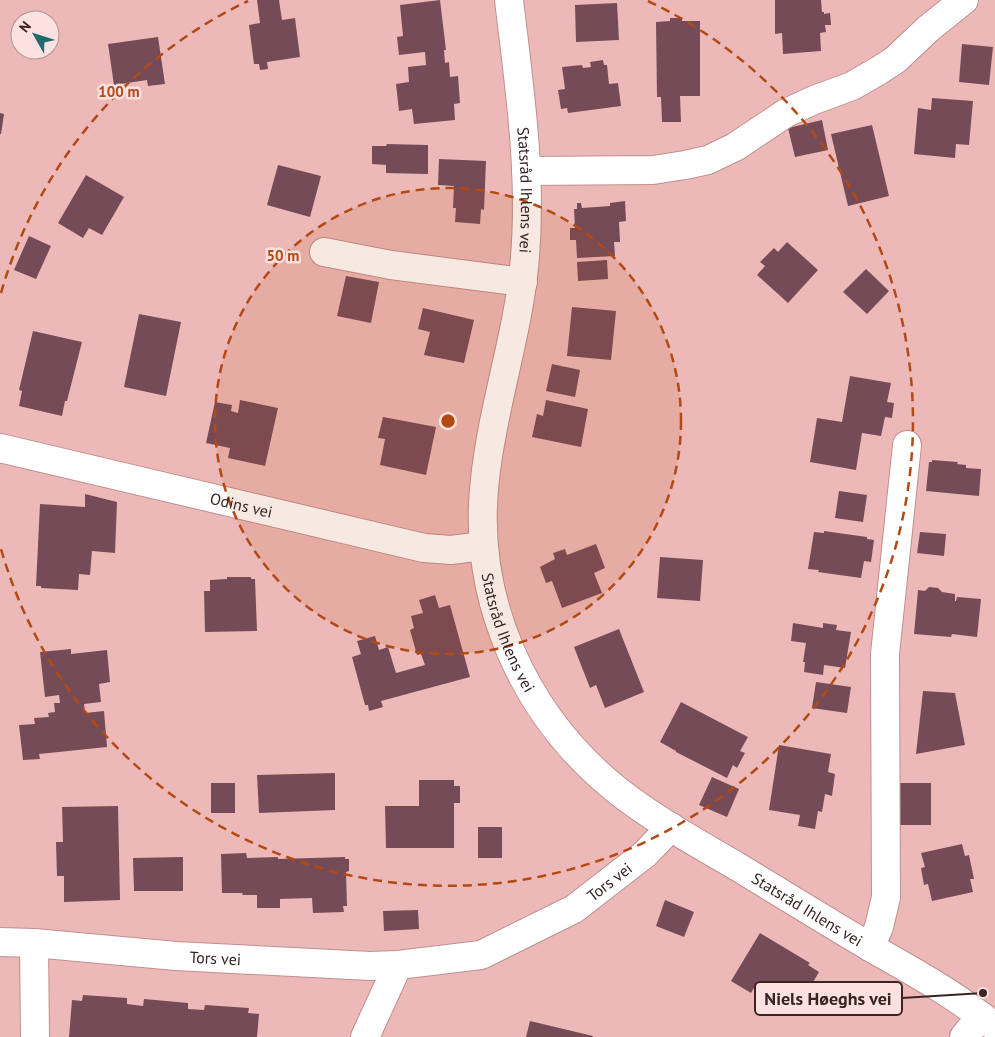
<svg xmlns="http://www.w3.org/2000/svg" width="995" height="1037" viewBox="0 0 995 1037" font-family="'PT Sans',sans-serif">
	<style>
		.building { fill: #764b58 }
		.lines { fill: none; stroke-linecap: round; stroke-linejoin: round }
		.minor-casing { stroke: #c18f8f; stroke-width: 30 }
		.minor { stroke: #fff; stroke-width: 28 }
		.ring { fill: none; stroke: #b34913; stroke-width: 2.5; stroke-dasharray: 9 6 }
		.labels { text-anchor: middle; stroke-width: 5; stroke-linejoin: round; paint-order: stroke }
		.street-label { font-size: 16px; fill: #372423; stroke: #fce1e0 }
		.centre { fill: #b34913; stroke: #fce1e0; stroke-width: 2.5 }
		.ring-label { font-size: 15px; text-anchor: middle; font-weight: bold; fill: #b34913; stroke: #fce1e0; stroke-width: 5; stroke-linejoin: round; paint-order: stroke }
		.leader { fill: none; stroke: #372423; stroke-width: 2 }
		.callout-dot { fill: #372423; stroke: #fce1e0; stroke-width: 2 }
		.callout { fill: #fce1e0; stroke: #372423; stroke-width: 2 }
		.callout-label { font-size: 18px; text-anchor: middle; font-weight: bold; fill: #372423 }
	</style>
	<rect width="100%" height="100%" fill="#edb9b8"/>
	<g class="building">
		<path d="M 257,0 L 279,0 L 282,20 L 295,18 L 300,57 L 267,62 L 268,69 L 260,70 L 259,64 L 254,64 L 249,25 L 260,23 Z"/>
		<path d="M 440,0 L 446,50 L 444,50 L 445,63 L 449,62 L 450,77 L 458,76 L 460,103 L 454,104 L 455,120 L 414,124 L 412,109 L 399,111 L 396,84 L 409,82 L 408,67 L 426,65 L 425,52 L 399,55 L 397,37 L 403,36 L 400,5 Z"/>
		<path d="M 775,0 L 821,0 L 822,12 L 824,12 L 824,14 L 830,13 L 831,25 L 825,25 L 826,32 L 820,33 L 821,51 L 783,54 L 782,33 L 775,34 Z"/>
		<path d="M 617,3 L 619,40 L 576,42 L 575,5 Z"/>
		<path d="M 670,18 L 682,18 L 682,21 L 700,21 L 700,96 L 680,96 L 681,122 L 662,122 L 661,97 L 657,97 L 656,22 L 670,21 Z"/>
		<path d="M 158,37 L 165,84 L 148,86 L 147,80 L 114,85 L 108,44 Z"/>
		<path d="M 962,44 L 993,47 L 989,85 L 959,82 Z"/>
		<path d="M 603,60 L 604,65 L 607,65 L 609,84 L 618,83 L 621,106 L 568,113 L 567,108 L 561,109 L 558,90 L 565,89 L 562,67 L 582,65 L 583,68 L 591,67 L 590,62 Z"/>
		<path d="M 932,98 L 973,101 L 969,145 L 956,144 L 955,158 L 914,154 L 918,108 L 931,110 Z"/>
		<path d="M 0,113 L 4,114 L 1,134 L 0,134 Z"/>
		<path d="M 822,120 L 828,150 L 795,157 L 788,128 Z"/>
		<path d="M 872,125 L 889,196 L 848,206 L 831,134 Z"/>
		<path d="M 387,144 L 428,145 L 428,174 L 386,173 L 386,165 L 372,164 L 372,146 L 386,146 Z"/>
		<path d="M 439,159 L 486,161 L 484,210 L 481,209 L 480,224 L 455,222 L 456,208 L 453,208 L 454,186 L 438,185 Z"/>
		<path d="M 278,165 L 321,176 L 310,217 L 267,205 Z"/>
		<path d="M 86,175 L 124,197 L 102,235 L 89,228 L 83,238 L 58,223 Z"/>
		<path d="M 625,201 L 626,221 L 619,222 L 620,242 L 614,242 L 615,256 L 577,258 L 576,240 L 570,240 L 570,228 L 575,228 L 574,209 L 577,209 L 577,203 L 581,203 L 582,208 L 610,206 L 610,203 Z"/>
		<path d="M 29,236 L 51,246 L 36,279 L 14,270 Z"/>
		<path d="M 787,242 L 818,270 L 788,303 L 757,275 L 765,266 L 760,262 L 774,248 L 778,252 Z"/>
		<path d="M 607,260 L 608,279 L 578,281 L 577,262 Z"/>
		<path d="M 866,269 L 889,291 L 867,314 L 843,292 Z"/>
		<path d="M 346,276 L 379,282 L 371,323 L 337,316 Z"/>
		<path d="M 572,307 L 616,311 L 611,360 L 567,356 Z"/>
		<path d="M 423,308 L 474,320 L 464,363 L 424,355 L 430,332 L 418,329 Z"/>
		<path d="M 139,314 L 181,322 L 166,396 L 124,387 Z"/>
		<path d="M 33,331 L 82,342 L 67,401 L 65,401 L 62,416 L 19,406 L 22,391 L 19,390 Z"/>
		<path d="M 552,364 L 580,370 L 575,397 L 546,391 Z"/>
		<path d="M 850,376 L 891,383 L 887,402 L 894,403 L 892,418 L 885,417 L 881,436 L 862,433 L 856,470 L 810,462 L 817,418 L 842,422 Z"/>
		<path d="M 240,400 L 278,408 L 265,466 L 228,458 L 230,448 L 206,443 L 215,402 L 232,405 L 231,411 L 238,413 Z"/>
		<path d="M 546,400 L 588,409 L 581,447 L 532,437 L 537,414 L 543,416 Z"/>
		<path d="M 383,417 L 436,427 L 426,475 L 380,465 L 385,439 L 378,438 Z"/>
		<path d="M 932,460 L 958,462 L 957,464 L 966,465 L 966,468 L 981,469 L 979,496 L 926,491 L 929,462 L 932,462 Z"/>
		<path d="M 839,491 L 867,495 L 863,522 L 835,518 Z"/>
		<path d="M 85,494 L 117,502 L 115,553 L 92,551 L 90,575 L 79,574 L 78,590 L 41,588 L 41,586 L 36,586 L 40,504 L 85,507 Z"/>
		<path d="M 824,531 L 867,537 L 867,539 L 874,540 L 871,562 L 864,561 L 861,578 L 818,572 L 819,570 L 808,569 L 814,532 L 824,533 Z"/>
		<path d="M 920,532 L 946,534 L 944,556 L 917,553 Z"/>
		<path d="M 596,544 L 605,568 L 594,573 L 602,593 L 562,608 L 552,581 L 546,583 L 540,567 L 555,559 L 553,553 L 565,549 L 567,555 Z"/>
		<path d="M 660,557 L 703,560 L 700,601 L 657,598 Z"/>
		<path d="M 227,577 L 251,577 L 251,579 L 255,579 L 257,631 L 205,632 L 204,591 L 210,591 L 210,580 L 227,579 Z"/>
		<path d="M 929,587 L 938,588 L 942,592 L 955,594 L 955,601 L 956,601 L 957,597 L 981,599 L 977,637 L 952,634 L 951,637 L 914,634 L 918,590 L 925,591 Z"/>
		<path d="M 435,595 L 439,608 L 450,605 L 470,677 L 381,701 L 383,707 L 369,711 L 368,705 L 365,705 L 352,657 L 361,654 L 357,641 L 375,636 L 379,650 L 388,647 L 396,673 L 425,665 L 421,654 L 417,655 L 410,630 L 414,628 L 411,616 L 423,613 L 419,600 Z"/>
		<path d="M 793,623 L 823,628 L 823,623 L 837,625 L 836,630 L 851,632 L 845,668 L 824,665 L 823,675 L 804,672 L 805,662 L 803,662 L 806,643 L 791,641 Z"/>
		<path d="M 619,629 L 644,692 L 605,708 L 596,685 L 590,688 L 574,647 Z"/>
		<path d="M 71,649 L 71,654 L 107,650 L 110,682 L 99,684 L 101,702 L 84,704 L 85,713 L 104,711 L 107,747 L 39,754 L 40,759 L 23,760 L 19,725 L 35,724 L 34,718 L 49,717 L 48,713 L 55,712 L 54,703 L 60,703 L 59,695 L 45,697 L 40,652 Z"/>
		<path d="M 816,682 L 851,687 L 847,713 L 812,708 Z"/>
		<path d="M 923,691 L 955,693 L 965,745 L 916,754 Z"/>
		<path d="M 681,702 L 748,737 L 740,751 L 745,753 L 737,768 L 733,765 L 727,778 L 676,752 L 676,751 L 660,742 Z"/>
		<path d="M 779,745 L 831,754 L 828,772 L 835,774 L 832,796 L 825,794 L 822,812 L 818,811 L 815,829 L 798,826 L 800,815 L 769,810 Z"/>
		<path d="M 335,773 L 335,810 L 259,813 L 257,775 Z"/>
		<path d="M 712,777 L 739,789 L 727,817 L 699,805 Z"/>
		<path d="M 419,780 L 454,780 L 454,786 L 460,786 L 460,803 L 454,803 L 454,848 L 386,848 L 385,806 L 419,806 Z"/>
		<rect x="211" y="783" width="24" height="30"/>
		<rect x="897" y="783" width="34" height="42"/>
		<path d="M 118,806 L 120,900 L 64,902 L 64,876 L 57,876 L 56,842 L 63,842 L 62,807 Z"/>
		<rect x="478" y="827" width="24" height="31"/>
		<path d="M 962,844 L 965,856 L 969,855 L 974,879 L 970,879 L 973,892 L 932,901 L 928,884 L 924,885 L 921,868 L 925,867 L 921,853 Z"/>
		<path d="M 246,853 L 247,858 L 278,857 L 278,859 L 345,857 L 345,859 L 349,859 L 349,871 L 346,872 L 347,906 L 343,906 L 344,912 L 313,913 L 312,898 L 280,899 L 280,908 L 257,908 L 257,895 L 242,895 L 243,893 L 222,893 L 221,854 Z"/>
		<path d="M 183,857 L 183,891 L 134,891 L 133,858 Z"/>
		<path d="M 665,900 L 694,912 L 684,937 L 656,926 Z"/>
		<path d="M 418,910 L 419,929 L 384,931 L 383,911 Z"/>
		<path d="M 760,933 L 810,963 L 808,965 L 819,972 L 809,989 L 798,982 L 789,996 L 772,986 L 766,996 L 754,988 L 751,993 L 731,981 Z"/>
		<path d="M 83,995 L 127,998 L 127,1004 L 143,1006 L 144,999 L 188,1003 L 188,1009 L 204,1010 L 205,1005 L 249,1008 L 248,1013 L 259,1014 L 257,1037 L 69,1037 L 72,1000 L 82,1001 Z"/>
		<path d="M 530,1021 L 593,1036 L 593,1037 L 526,1037 Z"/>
	</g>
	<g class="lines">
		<defs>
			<g id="minor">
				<path id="s1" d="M 509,0 C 519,85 532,171 525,257 C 519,332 493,404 485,479 C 471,599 524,716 618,791 C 655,820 697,843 738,867 C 782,894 826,921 870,947 C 914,972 956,995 995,1027"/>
				<path d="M 526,171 L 653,170 L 685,165 L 708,160 L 735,147 L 786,113 L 814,100 L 852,86 L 878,71 L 895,60 L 929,28 L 964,0"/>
				<path d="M 324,252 L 391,265 L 523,282"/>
				<path id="s2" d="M 0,448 L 424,548 L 451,550 L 483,546"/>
				<path id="s3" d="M 0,942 L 34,943 L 176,956 L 370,966 L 398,965 L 481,955 L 574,909 L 645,854 L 671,827"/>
				<path d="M 34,943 L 35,1037"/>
				<path d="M 870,947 L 879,927 L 886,897 L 885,654 L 907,445"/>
				<path d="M 365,1037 L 398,965"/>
				<path d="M 964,1037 L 981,1016"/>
			</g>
		</defs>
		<use href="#minor" class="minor-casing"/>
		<use href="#minor" class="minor"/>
	</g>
	<circle cx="448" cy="421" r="233" fill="#b34913" fill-opacity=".12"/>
	<g class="ring">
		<circle cx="448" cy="421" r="233"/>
		<path d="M1 293A465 465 0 0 1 248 1M648 1A465 465 0 1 1 1 549"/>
	</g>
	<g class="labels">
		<g class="street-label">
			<text dy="6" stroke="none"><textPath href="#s1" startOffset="191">Statsråd Ihlens vei</textPath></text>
			<text dy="6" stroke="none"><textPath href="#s2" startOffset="248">Odins vei</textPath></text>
			<text dy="6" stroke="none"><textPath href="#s1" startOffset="641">Statsråd Ihlens vei</textPath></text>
			<text dy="6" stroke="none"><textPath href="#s3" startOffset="631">Tors vei</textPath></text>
			<text dy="6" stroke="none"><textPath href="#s1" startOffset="1061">Statsråd Ihlens vei</textPath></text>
			<text dy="6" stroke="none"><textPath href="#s3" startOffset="216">Tors vei</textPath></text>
		</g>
	</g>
	<circle cx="448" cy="421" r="8" class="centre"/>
	<g class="ring-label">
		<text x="119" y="97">100 m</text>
		<text x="283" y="261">50 m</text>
	</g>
	<path class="leader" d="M983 993L902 998"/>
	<circle class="callout-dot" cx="983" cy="993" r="5"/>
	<rect class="callout" x="755" y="982" width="147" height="33" rx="5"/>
	<g class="callout-label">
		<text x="828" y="1005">Niels Høeghs vei</text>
	</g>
	<g transform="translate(35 35) rotate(309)"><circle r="24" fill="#fce1e0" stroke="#ad9594"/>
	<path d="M0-4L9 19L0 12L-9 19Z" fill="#1f6b6f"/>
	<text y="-8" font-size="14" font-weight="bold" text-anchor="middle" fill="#372423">N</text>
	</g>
</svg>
